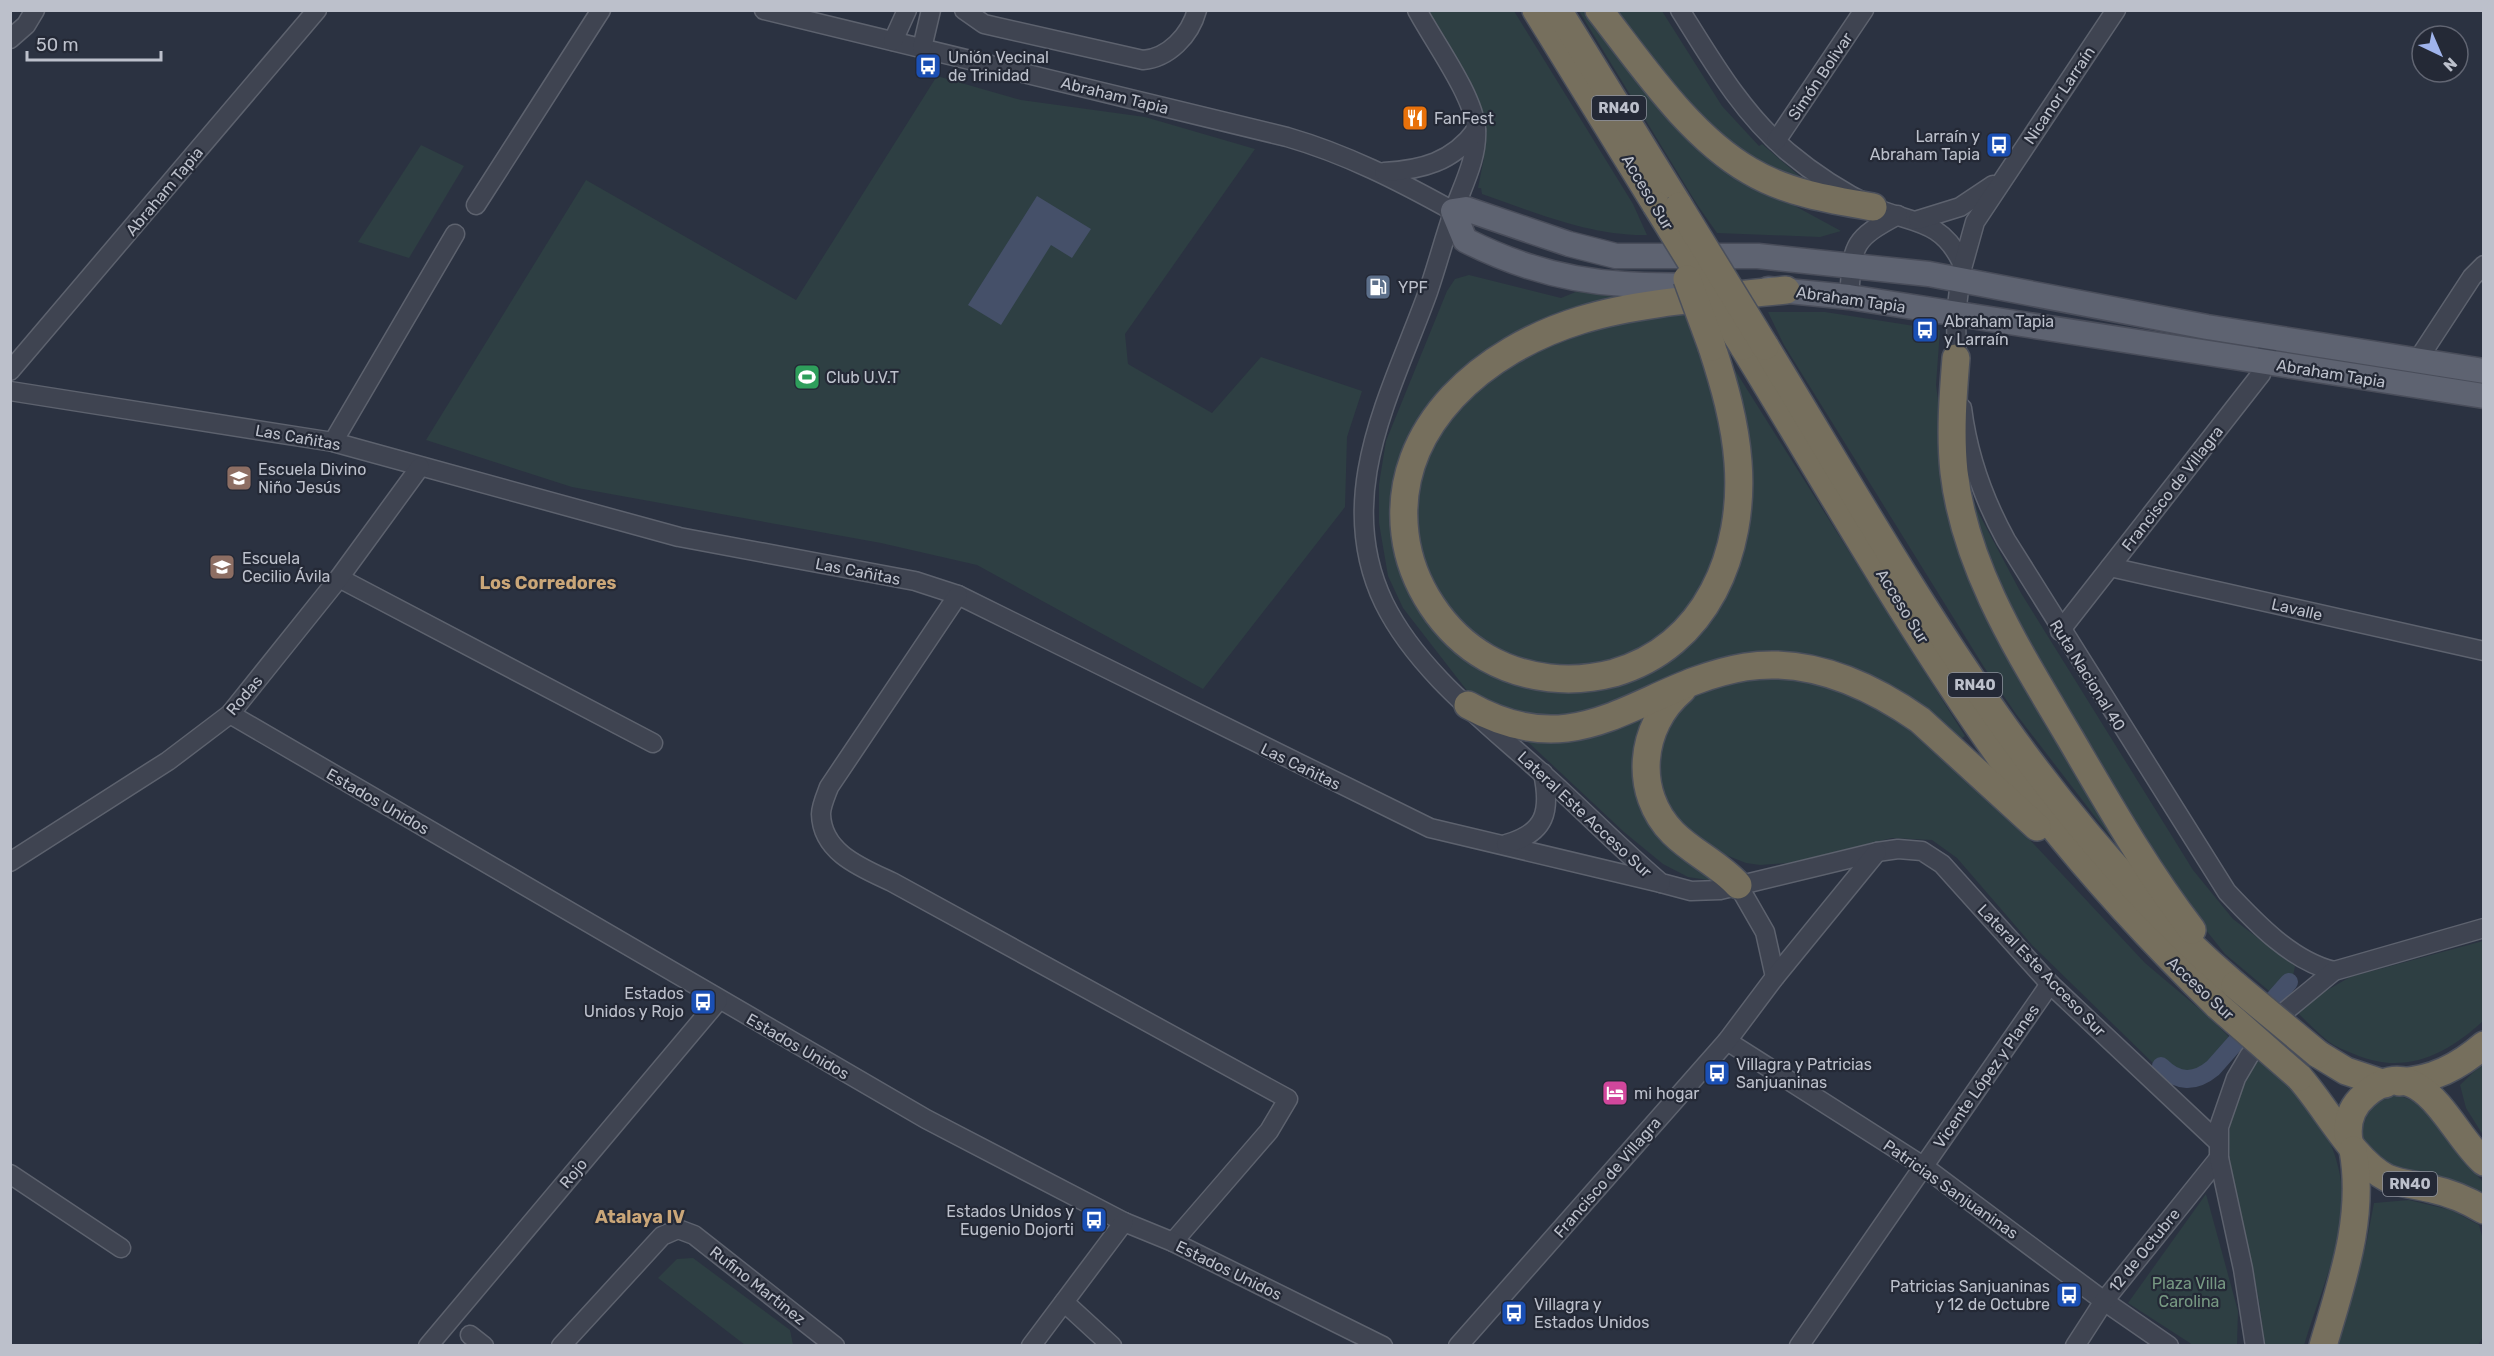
<svg xmlns="http://www.w3.org/2000/svg" width="2494" height="1356" viewBox="0 0 2494 1356" font-family="Rubik,sans-serif">
	<style>
		.green { fill: #2e3f43 }
		.water { fill: #455069 }
		.lines { fill: none; stroke-linecap: round; stroke-linejoin: round }
		.canal { stroke: #455069; stroke-width: 18 }
		.minor-casing { stroke: #5d626e; stroke-width: 21 }
		.major-casing { stroke: #494d5a; stroke-width: 27 }
		.highway-casing { stroke: #4a4f5b; stroke-width: 30 }
		.minor { stroke: #3f4451; stroke-width: 18 }
		.major { stroke: #5e6371; stroke-width: 24 }
		.highway { stroke: #766f5d; stroke-width: 27 }
		.highway-bridge-casing { stroke: #4a4f5b; stroke-width: 30; stroke-linecap: butt }
		.highway-bridge { stroke: #766f5d; stroke-width: 27 }
		.labels { text-anchor: middle; stroke-width: 4.5; stroke-linejoin: round; paint-order: stroke }
		.shield { fill: #242936; stroke: #8e939e; stroke-width: 1.5 }
		.shield-label { font-size: 15px; font-weight: bold; fill: #bcc0cb }
		.poi-label { font-size: 16px; fill: #bcc0cb; stroke: #242936; text-anchor: start }
		.street-label { font-size: 16px; fill: #bcc0cb; stroke: #242936 }
		.park-label { font-size: 16px; fill: #779983; stroke: #242936 }
		.neighbourhood-label { font-size: 18px; font-weight: bold; fill: #caa678; stroke: #242936 }
	</style>
	<rect width="100%" height="100%" fill="#2b3241"/>
	<g class="green">
		<path d="M 1428,11 L 1514,11 L 1633,204 L 1647,235 C 1590,236 1534,212 1482,194 L 1481,188 L 1478,188 L 1484,158 L 1483,116 Z"/>
		<path d="M 1579,11 L 1591,11 L 1764,189 L 1841,231 L 1820,237 L 1717,233 L 1698,206 Z"/>
		<path d="M 1612,11 L 1662,11 L 1722,106 L 1759,146 L 1762,144 L 1804,180 L 1770,174 L 1695,113 Z"/>
		<path d="M 937,76 L 1021,100 L 1145,117 L 1255,149 L 1125,334 L 1128,364 L 1212,413 L 1261,357 L 1362,391 L 1347,437 L 1345,507 L 1203,689 L 977,565 L 881,543 L 572,487 L 426,440 L 586,180 L 796,300 Z"/>
		<path d="M 421,145 L 464,166 L 409,258 L 358,242 Z"/>
		<path d="M 1469,275 L 1561,298 L 1578,291 L 1626,297 L 1472,369 L 1397,510 L 1459,646 L 1611,681 L 1730,573 L 1723,351 L 1965,736 L 1959,741 L 1811,661 L 1646,696 L 1544,722 L 1472,697 L 1403,608 L 1388,576 L 1379,523 L 1379,484 L 1386,441 L 1447,291 L 1455,279 Z"/>
		<path d="M 1682,311 L 1700,347 L 1725,451 L 1726,495 L 1720,545 L 1697,599 L 1658,639 L 1611,664 L 1543,667 L 1485,646 L 1444,606 L 1414,537 L 1420,461 L 1471,388 L 1567,332 Z"/>
		<path d="M 1768,312 L 1825,312 L 1940,330 L 1936,385 L 1950,488 L 2123,853 L 2016,714 L 1984,667 L 1784,345 Z"/>
		<path d="M 1959,463 L 1978,512 L 2021,593 L 2193,870 L 2233,919 L 2295,966 L 2293,976 L 2274,995 L 2225,954 L 2182,900 L 2000,596 Z"/>
		<path d="M 1810,677 L 1901,719 L 2016,825 L 2145,963 L 2209,1017 L 2234,1042 C 2211,1068 2194,1094 2161,1063 L 2157,1067 L 2032,945 L 1957,858 L 1932,840 L 1892,838 L 1789,863 L 1760,865 L 1746,863 L 1721,853 L 1686,830 L 1661,795 L 1658,747 L 1682,700 L 1733,678 Z"/>
		<path d="M 1651,708 L 1637,771 L 1715,881 L 1688,877 L 1663,864 L 1624,832 L 1528,742 L 1529,740 Z"/>
		<path d="M 2483,941 L 2483,1021 C 2446,1055 2404,1076 2354,1054 C 2345,1050 2336,1047 2329,1042 C 2318,1033 2308,1023 2298,1013 L 2324,992 L 2350,977 Z"/>
		<path d="M 2258,1061 C 2268,1069 2281,1077 2291,1086 C 2327,1120 2349,1173 2341,1223 C 2334,1264 2316,1305 2304,1345 L 2264,1345 C 2262,1306 2252,1266 2243,1228 C 2229,1165 2215,1117 2258,1061 Z"/>
		<path d="M 2483,1063 L 2483,1135 L 2466,1108 L 2460,1085 Z"/>
		<path d="M 2398,1095 L 2423,1105 L 2456,1152 L 2483,1182 L 2483,1195 L 2398,1171 L 2365,1145 C 2357,1121 2374,1097 2398,1095 Z"/>
		<path d="M 2206,1194 L 2238,1311 L 2237,1345 L 2193,1345 L 2128,1303 Z"/>
		<path d="M 2409,1200 L 2451,1210 L 2479,1225 L 2484,1243 L 2484,1335 L 2478,1345 L 2337,1346 L 2366,1245 L 2374,1203 Z"/>
		<path d="M 693,1258 L 790,1330 L 793,1345 L 745,1345 L 658,1278 L 677,1259 Z"/>
	</g>
	<path class="water" d="M 1037,196 L 1091,229 L 1072,258 L 1051,245 L 1001,325 L 968,305 Z"/>
	<g class="lines">
		<path class="canal" d="M 2161,1066 C 2178,1083 2195,1083 2213,1068 L 2289,982"/>
		<defs>
			<g id="minor">
				<path d="M 764,10 L 1287,137 C 1346,154 1399,181 1453,211"/>
				<path d="M 964,10 L 984,24 L 1143,60 C 1168,58 1190,36 1197,10"/>
				<path d="M 1417,10 C 1434,42 1474,96 1476,129 C 1478,158 1462,187 1453,213 C 1444,239 1437,266 1428,292 C 1392,392 1332,495 1384,603 C 1418,672 1488,724 1544,775 C 1584,811 1621,849 1661,883 L 1691,891 L 1720,890 L 1877,852 L 1898,849 L 1922,851 L 1942,864 L 2050,984 L 2217,1141"/>
				<path d="M 1680,10 C 1712,61 1742,113 1788,152 C 1813,173 1844,193 1873,207 C 1911,224 1941,218 1962,263"/>
				<path d="M 10,39 L 26,25 L 35,10"/>
				<path d="M 893,41 L 907,10"/>
				<path d="M 922,48 L 931,10"/>
				<path d="M 1776,141 L 1864,10"/>
				<path d="M 1384,172 C 1421,170 1453,162 1476,130"/>
				<path d="M 476,205 L 601,10"/>
				<path d="M 1918,220 L 1960,207 L 1993,185"/>
				<path d="M 1849,297 C 1853,245 1851,240 1898,215"/>
				<path d="M 2417,361 L 2472,277 L 2484,265"/>
				<path d="M 1957,369 L 1956,315 L 1961,272 L 1975,222 L 2116,10"/>
				<path d="M 10,371 L 317,10"/>
				<path d="M 10,391 L 333,442 L 679,537 L 915,581 L 958,595 L 1430,828 L 1661,883"/>
				<path d="M 1962,408 C 1968,456 1983,498 2006,540 L 2227,892 C 2256,923 2292,961 2334,971"/>
				<path d="M 333,442 L 455,234"/>
				<path d="M 2110,567 L 2484,651"/>
				<path d="M 339,578 L 653,743"/>
				<path d="M 958,595 L 829,787 C 826,795 821,806 821,814 C 822,853 862,868 892,882 L 1288,1099 L 1269,1131 L 1173,1242"/>
				<path d="M 2060,631 L 2261,374 L 2270,338"/>
				<path d="M 230,714 L 926,1119 L 1124,1222 L 1173,1242 L 1383,1346"/>
				<path d="M 1506,844 C 1546,833 1551,811 1543,773"/>
				<path d="M 10,862 L 168,761 L 230,714 L 339,578 L 420,467"/>
				<path d="M 1738,885 L 1765,932 L 1775,977"/>
				<path d="M 1727,1041 L 1923,1166 L 2104,1301 L 2169,1346"/>
				<path d="M 10,1174 L 121,1248"/>
				<path d="M 1064,1302 L 1112,1346"/>
				<path d="M 470,1335 L 484,1346"/>
				<path d="M 428,1346 L 718,1001"/>
				<path d="M 561,1346 L 662,1236 L 678,1229 L 694,1235 L 835,1346"/>
				<path d="M 1031,1346 L 1124,1222"/>
				<path d="M 1458,1346 L 1727,1041 L 1775,977 L 1877,852"/>
				<path d="M 1799,1346 L 2050,984"/>
				<path d="M 2075,1346 L 2104,1301 L 2219,1158"/>
				<path d="M 2255,1346 L 2243,1269 L 2219,1158 L 2219,1127 L 2236,1078 L 2249,1056 L 2283,1013 L 2334,971 L 2484,928"/>
			</g>
			<g id="major">
				<path d="M 1706,286 C 1679,285 1651,286 1624,284 C 1568,281 1514,265 1465,240 L 1453,211 L 1466,209 L 1569,244 L 1616,256 L 1758,256 L 1929,274 L 2207,327 L 2484,371"/>
				<path d="M 1768,289 L 1849,297 L 2484,396"/>
			</g>
			<g id="highway">
				<path d="M 1536,10 L 1656,205"/>
				<path d="M 1558,10 L 1679,206"/>
				<path d="M 1599,10 C 1642,65 1689,136 1750,171 C 1787,193 1831,200 1873,207"/>
				<path d="M 1743,346 C 1828,485 1908,628 2003,761 C 2067,850 2140,930 2218,1006"/>
				<path d="M 1765,346 C 1903,572 2031,811 2235,985"/>
				<path d="M 1712,347 C 1724,384 1735,422 1738,462 C 1745,552 1707,646 1614,673 C 1572,684 1526,680 1487,658 C 1443,633 1411,584 1405,534 C 1392,425 1486,349 1581,320 C 1641,301 1723,297 1786,290"/>
				<path d="M 1956,358 C 1953,395 1950,434 1954,472 C 1965,569 2021,655 2070,738 C 2108,803 2146,870 2192,930"/>
				<path d="M 1682,690 C 1639,726 1633,793 1673,833 C 1693,853 1719,864 1738,885"/>
				<path d="M 1468,705 C 1583,770 1639,685 1745,667 C 1808,657 1870,685 1920,720 L 2037,827"/>
				<path d="M 2318,1054 L 2346,1071 L 2385,1084"/>
				<path d="M 2299,1077 C 2326,1107 2353,1161 2387,1178 C 2401,1184 2417,1185 2432,1189 C 2451,1193 2467,1200 2484,1210"/>
				<path d="M 2399,1082 C 2433,1080 2458,1067 2484,1045"/>
				<path d="M 2349,1141 C 2346,1123 2351,1107 2365,1095 C 2421,1046 2451,1134 2484,1162"/>
				<path d="M 2323,1346 C 2342,1281 2365,1218 2353,1150"/>
			</g>
		</defs>
		<use href="#minor" class="minor-casing"/>
		<use href="#major" class="major-casing"/>
		<use href="#highway" class="highway-casing"/>
		<use href="#minor" class="minor"/>
		<use href="#major" class="major"/>
		<use href="#highway" class="highway"/>
		<defs>
			<g id="highway-bridge">
				<path d="M 1656,205 L 1743,346"/>
				<path d="M 1679,206 L 1765,346"/>
				<path d="M 1687,279 L 1712,347"/>
				<path d="M 2235,985 L 2318,1054"/>
				<path d="M 2218,1006 L 2299,1077"/>
			</g>
		</defs>
		<use href="#highway-bridge" class="highway-bridge-casing"/>
		<use href="#highway-bridge" class="highway-bridge"/>
	</g>
	<defs>
		<symbol id="bus-square" viewBox="-11 -11 22 22"><rect x="-9" y="-9" width="18" height="18" rx="4" fill="#1a4fb4" stroke="#242936"/><path d="M-5-6H5V4H4V6H2V4H-2V6H-4V4H-5ZM-3.5-4V0h7V-4ZM-3.5 1.2v1.5H-2V1.2ZM2 1.2v1.5H3.5V1.2Z" fill="#fff"/></symbol>
		<symbol id="restaurant-square" viewBox="-11 -11 22 22"><rect x="-9" y="-9" width="18" height="18" rx="4" fill="#e8710a" stroke="#242936"/><path d="M-5-6h1v4h1v-4h1v4h1v-4h1v5L-1.5 .5V6h-2V.5L-5-1ZM5-6V6H3V1.5H1.5Q1.5-4 5-6Z" fill="#fff"/></symbol>
		<symbol id="fuel-square" viewBox="-11 -11 22 22"><rect x="-9" y="-9" width="18" height="18" rx="4" fill="#5c6f8a" stroke="#242936"/><path d="M-5.5-6h7V0h2V4h1.3V-2.5L3-4.5l.8-.8L6-3V5H2.5V1h-1V6h-7ZM-4.2-4.7v3.2H.2V-4.7Z" fill="#fff"/></symbol>
		<symbol id="stadium-square" viewBox="-11 -11 22 22"><rect x="-9" y="-9" width="18" height="18" rx="4" fill="#2e9e5b" stroke="#242936"/><path d="M0-5a6.5 5 0 1 0 0 10a6.5 5 0 1 0 0-10ZM-3.5-1.8h7v3.6h-7Z" fill="#fff"/></symbol>
		<symbol id="school-square" viewBox="-11 -11 22 22"><rect x="-9" y="-9" width="18" height="18" rx="4" fill="#8d6e63" stroke="#242936"/><path d="M0-5L7-2L0 1L-7-2ZM-4 1L0 2.5L4 1V4Q0 6-4 4Z" fill="#fff"/></symbol>
		<symbol id="hotel-square" viewBox="-11 -11 22 22"><rect x="-9" y="-9" width="18" height="18" rx="4" fill="#d1479c" stroke="#242936"/><path d="M-6-4.5h1.5V1H6V5H4.5V3h-9V5H-6ZM-4 0a1.8 1.8 0 1 1 3.6 0ZM.5 0V-2.5h3Q6-2.5 6 0Z" fill="#fff"/></symbol>
	</defs>
	<g fill-rule="evenodd">
		<use href="#bus-square" x="913" y="51" width="30" height="30"/>
		<use href="#restaurant-square" x="1400" y="103" width="30" height="30"/>
		<use href="#bus-square" x="1984" y="130" width="30" height="30"/>
		<use href="#fuel-square" x="1363" y="272" width="30" height="30"/>
		<use href="#bus-square" x="1910" y="315" width="30" height="30"/>
		<use href="#stadium-square" x="792" y="362" width="30" height="30"/>
		<use href="#school-square" x="224" y="463" width="30" height="30"/>
		<use href="#school-square" x="207" y="552" width="30" height="30"/>
		<use href="#bus-square" x="688" y="987" width="30" height="30"/>
		<use href="#bus-square" x="1702" y="1058" width="30" height="30"/>
		<use href="#hotel-square" x="1600" y="1078" width="30" height="30"/>
		<use href="#bus-square" x="1079" y="1205" width="30" height="30"/>
		<use href="#bus-square" x="2054" y="1280" width="30" height="30"/>
		<use href="#bus-square" x="1499" y="1298" width="30" height="30"/>
	</g>
	<g class="labels">
		<g class="shield">
			<rect x="1592" y="96" width="54" height="24" rx="4.5"/>
			<rect x="1948" y="673" width="54" height="24" rx="4.5"/>
			<rect x="2383" y="1172" width="54" height="24" rx="4.5"/>
		</g>
		<g class="shield-label">
			<text x="1619" y="113">RN40</text>
			<text x="1975" y="690">RN40</text>
			<text x="2410" y="1189">RN40</text>
		</g>
		<g class="poi-label">
			<text x="948" y="63">Unión Vecinal<tspan x="948" dy="18">de Trinidad</tspan></text>
			<text x="1434" y="124">FanFest</text>
			<text x="1980" y="142" text-anchor="end">Larraín y<tspan x="1980" dy="18">Abraham Tapia</tspan></text>
			<text x="1398" y="293">YPF</text>
			<text x="1944" y="327">Abraham Tapia<tspan x="1944" dy="18">y Larraín</tspan></text>
			<text x="826" y="383">Club U.V.T</text>
			<text x="258" y="475">Escuela Divino<tspan x="258" dy="18">Niño Jesús</tspan></text>
			<text x="242" y="564">Escuela<tspan x="242" dy="18">Cecilio Ávila</tspan></text>
			<text x="684" y="999" text-anchor="end">Estados<tspan x="684" dy="18">Unidos y Rojo</tspan></text>
			<text x="1736" y="1070">Villagra y Patricias<tspan x="1736" dy="18">Sanjuaninas</tspan></text>
			<text x="1634" y="1099">mi hogar</text>
			<text x="1074" y="1217" text-anchor="end">Estados Unidos y<tspan x="1074" dy="18">Eugenio Dojorti</tspan></text>
			<text x="2050" y="1292" text-anchor="end">Patricias Sanjuaninas<tspan x="2050" dy="18">y 12 de Octubre</tspan></text>
			<text x="1534" y="1310">Villagra y<tspan x="1534" dy="18">Estados Unidos</tspan></text>
		</g>
		<g class="street-label">
			<text transform="translate(1820 76) rotate(-56)" y="6">Simón Bolivar</text>
			<text transform="translate(1115 95) rotate(14)" y="6">Abraham Tapia</text>
			<text transform="translate(2059 95) rotate(-56)" y="6">Nicanor Larraín</text>
			<text transform="translate(164 191) rotate(-50)" y="6">Abraham Tapia</text>
			<text transform="translate(1648 192) rotate(59)" y="6">Acceso Sur</text>
			<text transform="translate(1851 299) rotate(8)" y="6">Abraham Tapia</text>
			<text transform="translate(2331 373) rotate(9)" y="6">Abraham Tapia</text>
			<text transform="translate(298 437) rotate(10)" y="6">Las Cañitas</text>
			<text transform="translate(2172 488) rotate(-52)" y="6">Francisco de Villagra</text>
			<text transform="translate(858 571) rotate(11)" y="6">Las Cañitas</text>
			<text transform="translate(1903 606) rotate(58)" y="6">Acceso Sur</text>
			<text transform="translate(2297 609) rotate(13)" y="6">Lavalle</text>
			<text transform="translate(2088 675) rotate(58)" y="6">Ruta Nacional 40</text>
			<text transform="translate(244 695) rotate(-50)" y="6">Rodas</text>
			<text transform="translate(1301 766) rotate(26)" y="6">Las Cañitas</text>
			<text transform="translate(378 801) rotate(30)" y="6">Estados Unidos</text>
			<text transform="translate(1585 814) rotate(43)" y="6">Lateral Este Acceso Sur</text>
			<text transform="translate(2042 970) rotate(46)" y="6">Lateral Este Acceso Sur</text>
			<text transform="translate(2201 988) rotate(43)" y="6">Acceso Sur</text>
			<text transform="translate(798 1046) rotate(30)" y="6">Estados Unidos</text>
			<text transform="translate(1986 1076) rotate(-55)" y="6">Vicente López y Planes</text>
			<text transform="translate(573 1173) rotate(-50)" y="6">Rojo</text>
			<text transform="translate(1607 1177) rotate(-49)" y="6">Francisco de Villagra</text>
			<text transform="translate(1951 1189) rotate(35)" y="6">Patricias Sanjuaninas</text>
			<text transform="translate(2144 1250) rotate(-51)" y="6">12 de Octubre</text>
			<text transform="translate(1229 1270) rotate(26)" y="6">Estados Unidos</text>
			<text transform="translate(758 1285) rotate(38)" y="6">Rufino Martinez</text>
		</g>
		<g class="park-label">
			<text x="2189" y="1289">Plaza Villa<tspan x="2189" dy="18">Carolina</tspan></text>
		</g>
		<g class="neighbourhood-label">
			<text x="548" y="589">Los Corredores</text>
			<text x="640" y="1223">Atalaya IV</text>
		</g>
	</g>
	<rect width="2494" height="1356" fill="none" stroke="#bcc0cb" stroke-width="24"/>
	<g transform="translate(2440 54) rotate(136)"><circle r="28" fill="#242936" stroke="#616572" stroke-width="1.5"/>
	<path d="M0-4.5L10 22L0 15L-10 22Z" fill="#a0b4ec"/>
	<text y="-9" font-size="16" font-weight="bold" text-anchor="middle" fill="#bcc0cb">N</text>
	</g>
	<path d="M27 51v9h134v-9" fill="none" stroke="#bcc0cb" stroke-width="3"/>
	<text x="36" y="51" font-size="18" fill="#bcc0cb" stroke="#242936" stroke-width="4.5" paint-order="stroke">50 m</text>
</svg>
